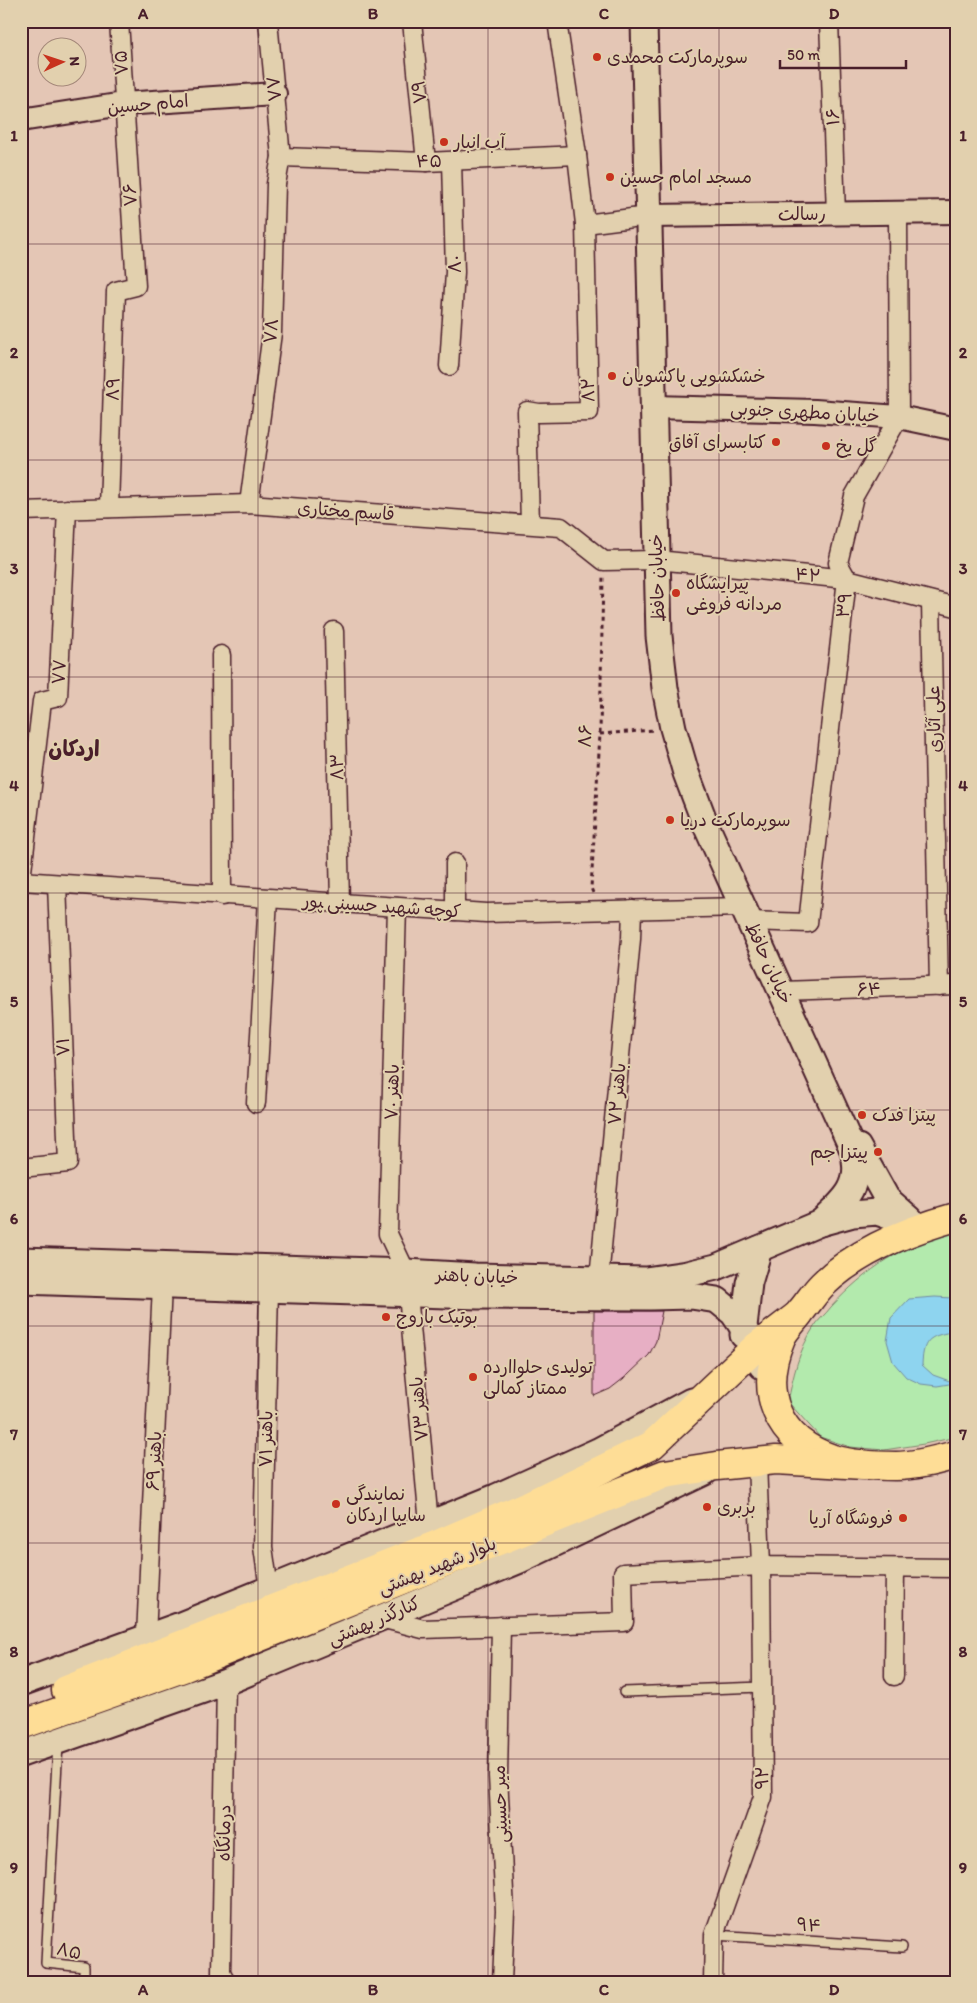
<svg xmlns="http://www.w3.org/2000/svg" width="977" height="2003" viewBox="0 0 977 2003" font-family="Itim,'Playpen Sans Arabic',sans-serif">
	<style>
		.green { fill: #b3eaad; stroke: #7e846c }
		.water { fill: #8ed4ef; stroke: #738ca1 }
		.building { fill: #e7afc4; stroke: #4a1f2b }
		.lines { fill: none; stroke-linecap: round; stroke-linejoin: round }
		.service-casing { stroke: #4a1f2b; stroke-width: 12 }
		.minor-casing { stroke: #4a1f2b; stroke-width: 21 }
		.tertiary-casing { stroke: #4a1f2b; stroke-width: 26 }
		.secondary-casing { stroke: #4a1f2b; stroke-width: 29 }
		.primary-casing { stroke: #4a1f2b; stroke-width: 31 }
		.path { stroke: #4a1f2b; stroke-width: 3; stroke-dasharray: 4 4; stroke-linecap: butt }
		.service { stroke: #e2d0ae; stroke-width: 9 }
		.minor { stroke: #e2d0ae; stroke-width: 18 }
		.tertiary { stroke: #e2d0ae; stroke-width: 22 }
		.secondary { stroke: #e2d0ae; stroke-width: 25 }
		.primary { stroke: #fedd96; stroke-width: 28 }
		.grid { fill: none; stroke: #4a1f2b; stroke-width: 1; stroke-opacity: 0.55 }
		.poi-dot { fill: #c8321e; stroke: #e2d0ae; stroke-width: 2 }
		.labels { text-anchor: middle; stroke-width: 4; stroke-linejoin: round; paint-order: stroke }
		.poi-label { font-size: 18px; fill: #4a1f2b; stroke: #e2d0ae; text-anchor: start }
		.street-label { font-size: 18px; fill: #4a1f2b; stroke: #e2d0ae }
		.district-label { font-size: 22px; font-weight: bold; fill: #4a1f2b; stroke: #e2d0ae }
		.neatline { fill: none; stroke: #4a1f2b; stroke-width: 2 }
		.grid-label { font-size: 16px; text-anchor: middle; font-weight: bold; fill: #4a1f2b }
	</style>
	<rect width="100%" height="100%" fill="#e4c6b5"/>
	<filter id="ink" filterUnits="userSpaceOnUse"><feTurbulence type="fractalNoise" baseFrequency=".02" numOctaves="2"/><feDisplacementMap in="SourceGraphic" scale="10" xChannelSelector="R" yChannelSelector="G"/><feConvolveMatrix kernelMatrix="1 2 1 2 8 2 1 2 1" color-interpolation-filters="sRGB"/></filter>
	<g filter="url(#ink)">
		<path class="green" d="M 956,1232 L 956,1437 L 924,1444 L 884,1450 L 850,1447 L 820,1437 L 788,1402 C 793,1377 799,1349 814,1327 C 818,1320 826,1314 831,1307 C 865,1270 906,1242 956,1232 Z"/>
		<path class="water" d="M 935,1297 L 952,1298 L 956,1301 L 956,1331 C 931,1336 923,1337 922,1365 L 933,1375 L 955,1383 L 937,1386 L 921,1384 L 906,1377 L 893,1362 L 887,1341 L 891,1318 L 909,1299 Z"/>
		<path class="building" d="M 594,1311 L 662,1311 L 656,1341 L 649,1355 L 628,1375 L 610,1389 L 594,1396 Z"/>
		<g class="lines">
			<defs>
				<g id="service">
					<path d="M 624,1692 L 762,1687"/>
					<path d="M 58,1744 L 46,1963 L 84,1967 L 84,1982"/>
					<path d="M 714,1935 L 902,1947"/>
				</g>
				<g id="minor">
					<path d="M 412,21 L 426,162"/>
					<path d="M 557,21 L 577,155 L 585,224 L 648,216"/>
					<path d="M 829,21 L 836,214"/>
					<path d="M 281,157 L 426,162 L 577,155"/>
					<path d="M 449,366 L 455,272 L 452,161"/>
					<path d="M 249,504 L 272,333 L 276,184 L 281,157 L 268,21"/>
					<path d="M 109,508 L 116,291 L 136,286 L 119,21"/>
					<path d="M 21,511 L 249,504 L 561,527 L 604,561 L 657,560 L 847,579 L 956,607"/>
					<path d="M 530,524 L 527,411 L 539,413 L 589,412 L 585,224"/>
					<path d="M 931,602 L 939,986"/>
					<path d="M 334,631 L 340,903"/>
					<path d="M 221,655 L 222,896"/>
					<path d="M 21,880 L 42,701 L 58,697 L 67,509"/>
					<path d="M 21,881 L 486,913 L 743,907"/>
					<path d="M 397,907 L 388,1234 L 406,1272"/>
					<path d="M 455,911 L 455,863"/>
					<path d="M 749,921 L 808,923 L 847,579 L 838,563 L 854,496 L 899,417 L 898,213"/>
					<path d="M 782,991 L 956,985"/>
					<path d="M 256,1103 L 268,899"/>
					<path d="M 21,1168 L 68,1163 L 57,884"/>
					<path d="M 599,1279 L 631,939 L 632,909"/>
					<path d="M 269,1289 L 263,1547 L 269,1589"/>
					<path d="M 408,1294 L 429,1524"/>
					<path d="M 757,1462 L 761,1566 L 956,1568"/>
					<path d="M 381,1618 L 423,1629 L 624,1622 L 623,1573 L 761,1566 L 763,1797 L 714,1935 L 713,1982"/>
					<path d="M 501,1626 L 498,1776 L 505,1911 L 502,1982"/>
					<path d="M 146,1637 L 162,1285"/>
					<path d="M 894,1676 L 895,1568"/>
					<path d="M 226,1982 L 221,1972 L 226,1682"/>
				</g>
				<g id="tertiary">
					<path d="M 21,120 L 123,104 L 275,94"/>
					<path d="M 648,216 L 956,212"/>
					<path d="M 653,407 L 815,411 L 899,417 L 956,429"/>
				</g>
				<g id="secondary">
					<path d="M 644,21 L 659,636 L 665,688 L 673,728 L 686,773 L 705,823 L 853,1150 C 863,1186 845,1200 820,1223"/>
					<path d="M 858,1147 L 887,1199 L 910,1219"/>
					<path d="M 21,1260 L 406,1272 L 475,1276 L 645,1280 L 687,1274 L 716,1267 L 820,1223 L 853,1214 L 877,1212 L 920,1227"/>
					<path d="M 21,1281 L 478,1296 L 650,1297 L 691,1296 L 717,1300 L 733,1313 L 756,1347 L 762,1366"/>
					<path d="M 743,1335 L 749,1283 L 759,1249"/>
					<path d="M 21,1683 L 178,1626 L 496,1497 L 598,1451 L 691,1401"/>
					<path d="M 21,1754 L 226,1682 L 520,1560 L 705,1472"/>
				</g>
				<g id="primary">
					<path d="M 956,1217 C 909,1230 858,1250 822,1285 C 814,1293 808,1303 801,1311 C 795,1320 785,1329 781,1338 C 758,1392 776,1440 833,1459 C 853,1465 876,1466 896,1466 C 916,1466 937,1460 956,1455"/>
					<path d="M 66,1690 L 433,1546 L 524,1507 L 652,1445 L 756,1347 L 798,1315"/>
					<path d="M 21,1725 L 183,1668 L 665,1474 L 717,1466 L 776,1460 L 864,1465"/>
				</g>
			</defs>
			<use href="#service" class="service-casing"/>
			<use href="#minor" class="minor-casing"/>
			<use href="#tertiary" class="tertiary-casing"/>
			<use href="#secondary" class="secondary-casing"/>
			<use href="#primary" class="primary-casing"/>
			<g class="path">
				<path d="M 600,734 L 654,730"/>
				<path d="M 593,893 L 591,888 L 600,734 L 603,575"/>
			</g>
			<use href="#service" class="service"/>
			<use href="#minor" class="minor"/>
			<use href="#tertiary" class="tertiary"/>
			<use href="#secondary" class="secondary"/>
			<use href="#primary" class="primary"/>
		</g>
	</g>
	<path class="grid" d="M 258,21 L 258,1982M 488,21 L 488,1982M 719,21 L 719,1982M 21,244 L 956,244M 21,460 L 956,460M 21,677 L 956,677M 21,893 L 956,893M 21,1110 L 956,1110M 21,1326 L 956,1326M 21,1543 L 956,1543M 21,1759 L 956,1759"/>
	<g class="poi-dot">
		<circle cx="597" cy="57" r="5"/>
		<circle cx="444" cy="142" r="5"/>
		<circle cx="610" cy="177" r="5"/>
		<circle cx="612" cy="376" r="5"/>
		<circle cx="776" cy="442" r="5"/>
		<circle cx="826" cy="446" r="5"/>
		<circle cx="676" cy="593" r="5"/>
		<circle cx="670" cy="820" r="5"/>
		<circle cx="862" cy="1115" r="5"/>
		<circle cx="878" cy="1152" r="5"/>
		<circle cx="386" cy="1317" r="5"/>
		<circle cx="473" cy="1377" r="5"/>
		<circle cx="336" cy="1504" r="5"/>
		<circle cx="707" cy="1507" r="5"/>
		<circle cx="903" cy="1518" r="5"/>
	</g>
	<g class="labels">
		<g class="poi-label">
			<text x="607" y="63">سوپرمارکت محمدی</text>
			<text x="454" y="148">آب انبار</text>
			<text x="620" y="183">مسجد امام حسین</text>
			<text x="622" y="382">خشکشویی پاکشویان</text>
			<text x="766" y="448" text-anchor="end">کتابسرای آفاق</text>
			<text x="836" y="452">گل یخ</text>
			<text x="686" y="589">پیرایشگاه<tspan x="686" dy="21">مردانه فروغی</tspan></text>
			<text x="680" y="826">سوپرمارکت دریا</text>
			<text x="872" y="1121">پیتزا فدک</text>
			<text x="868" y="1158" text-anchor="end">پیتزا جم</text>
			<text x="396" y="1323">بوتیک باروج</text>
			<text x="483" y="1373">تولیدی حلواارده<tspan x="483" dy="21">ممتاز کمالی</tspan></text>
			<text x="346" y="1500">نمایندگی<tspan x="346" dy="21">سایپا اردکان</tspan></text>
			<text x="717" y="1513">بربری</text>
			<text x="893" y="1524" text-anchor="end">فروشگاه آریا</text>
		</g>
		<g class="street-label">
			<text transform="translate(121 63) rotate(-93)" y="6">۷۵</text>
			<text transform="translate(274 89) rotate(-96)" y="6">۷۷</text>
			<text transform="translate(419 92) rotate(-96)" y="6">۷۹</text>
			<text transform="translate(148 104) rotate(-5)" y="6">امام حسین</text>
			<text transform="translate(833 117) rotate(-92)" y="6">۱۶</text>
			<text transform="translate(429 161) rotate(-1)" y="6">۴۵</text>
			<text transform="translate(130 195) rotate(-94)" y="6">۷۶</text>
			<text transform="translate(802 214) rotate(-1)" y="6">رسالت</text>
			<text transform="translate(455 264) rotate(-90)" y="6">۸۰</text>
			<text transform="translate(271 331) rotate(-85)" y="6">۷۸</text>
			<text transform="translate(113 389) rotate(-88)" y="6">۸۹</text>
			<text transform="translate(588 390) rotate(-92)" y="6">۸۲</text>
			<text transform="translate(805 412) rotate(3)" y="6">خیابان مطهری جنوبی</text>
			<text transform="translate(346 511) rotate(4)" y="6">قاسم مختاری</text>
			<text transform="translate(808 575) rotate(6)" y="6">۴۲</text>
			<text transform="translate(657 578) rotate(-92)" y="6">خیابان حافظ</text>
			<text transform="translate(844 605) rotate(-84)" y="6">۳۹</text>
			<text transform="translate(59 672) rotate(-87)" y="6">۷۷</text>
			<text transform="translate(934 719) rotate(-91)" y="6">علی آثاری</text>
			<text transform="translate(585 736) rotate(-87)" y="6">۸۶</text>
			<text transform="translate(337 767) rotate(-91)" y="6">۸۳</text>
			<text transform="translate(382 906) rotate(4)" y="6">کوچه شهید حسینی ‍پور</text>
			<text transform="translate(769 963) rotate(65)" y="6">خیابان حافظ</text>
			<text transform="translate(869 989) rotate(-2)" y="6">۶۴</text>
			<text transform="translate(63 1047) rotate(-92)" y="6">۷۱</text>
			<text transform="translate(392 1092) rotate(-88)" y="6">باهنر ۷۰</text>
			<text transform="translate(617 1094) rotate(-85)" y="6">باهنر ۷۲</text>
			<text transform="translate(477 1276) rotate(2)" y="6">خیابان باهنر</text>
			<text transform="translate(419 1409) rotate(-95)" y="6">باهنر ۷۳</text>
			<text transform="translate(266 1439) rotate(-89)" y="6">باهنر ۷۱</text>
			<text transform="translate(154 1461) rotate(-87)" y="6">باهنر ۶۹</text>
			<text transform="translate(437 1566) rotate(-22)" y="6">بلوار شهید بهشتی</text>
			<text transform="translate(374 1621) rotate(-23)" y="6">کنارگذر بهشتی</text>
			<text transform="translate(762 1778) rotate(-89)" y="6">۹۲</text>
			<text transform="translate(500 1804) rotate(-92)" y="6">میر حسینی</text>
			<text transform="translate(224 1833) rotate(-89)" y="6">درمانگاه</text>
			<text transform="translate(809 1925) rotate(4)" y="6">۹۴</text>
			<text transform="translate(69 1951) rotate(13)" y="6">۸۵</text>
		</g>
		<g class="district-label">
			<text x="74" y="756">اردکان</text>
		</g>
	</g>
	<rect width="977" height="2003" fill="none" stroke="#e2d0ae" stroke-width="55"/>
	<g transform="translate(62 62) rotate(87)"><circle r="24" fill="#e2d0ae" stroke="#a5897a"/>
	<path d="M0-4L9 19L0 12L-9 19Z" fill="#c8321e"/>
	<text y="-8" font-size="14" font-weight="bold" text-anchor="middle" fill="#4a1f2b">N</text>
	</g>
	<path d="M780 60v8h126v-8" fill="none" stroke="#4a1f2b" stroke-width="2.5"/>
	<text x="787" y="60" font-size="15" fill="#4a1f2b" stroke="#e2d0ae" stroke-width="4" paint-order="stroke">50 m</text>
	<rect x="28" y="28" width="922" height="1948" class="neatline"/>
	<g class="grid-label">
		<text x="143" y="19">A</text>
		<text x="373" y="19">B</text>
		<text x="604" y="19">C</text>
		<text x="834" y="19">D</text>
		<text x="14" y="141">1</text>
		<text x="963" y="141">1</text>
		<text x="14" y="358">2</text>
		<text x="963" y="358">2</text>
		<text x="14" y="574">3</text>
		<text x="963" y="574">3</text>
		<text x="14" y="791">4</text>
		<text x="963" y="791">4</text>
		<text x="14" y="1007">5</text>
		<text x="963" y="1007">5</text>
		<text x="14" y="1224">6</text>
		<text x="963" y="1224">6</text>
		<text x="14" y="1440">7</text>
		<text x="963" y="1440">7</text>
		<text x="14" y="1657">8</text>
		<text x="963" y="1657">8</text>
		<text x="14" y="1873">9</text>
		<text x="963" y="1873">9</text>
		<text x="143" y="1995">A</text>
		<text x="373" y="1995">B</text>
		<text x="604" y="1995">C</text>
		<text x="834" y="1995">D</text>
	</g>
</svg>
